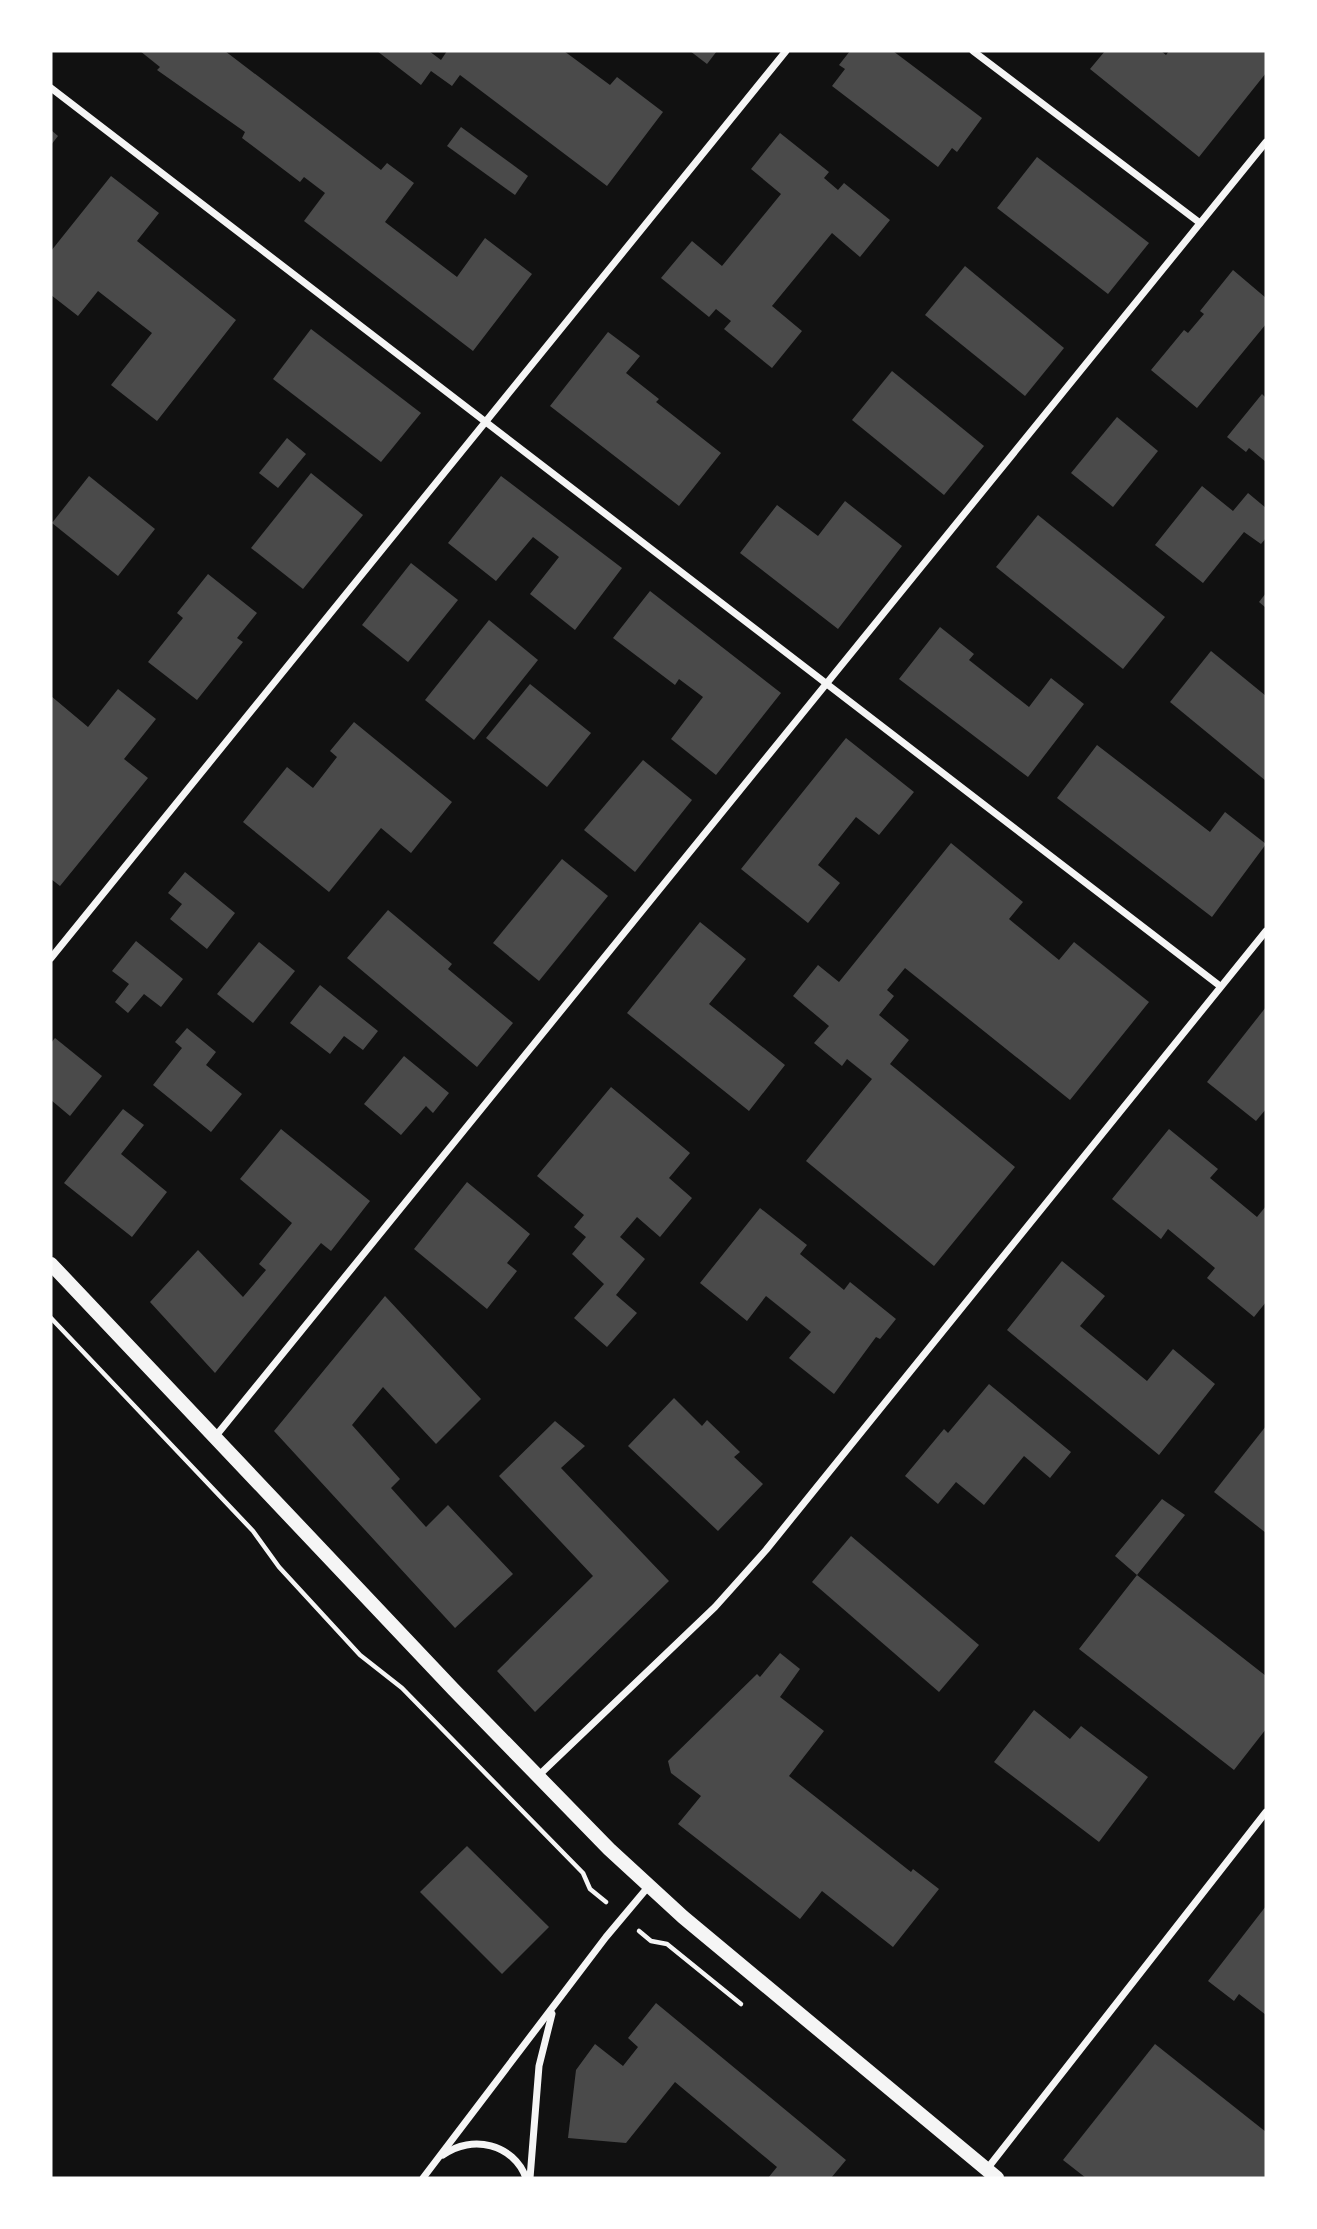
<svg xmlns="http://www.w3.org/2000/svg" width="1317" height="2229" viewBox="0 0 1317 2229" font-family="Roboto,sans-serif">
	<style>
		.building { fill: #4a4a4a }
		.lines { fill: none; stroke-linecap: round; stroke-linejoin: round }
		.path { stroke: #f5f5f5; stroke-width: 4.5 }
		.minor { stroke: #f5f5f5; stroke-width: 7 }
		.secondary { stroke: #f5f5f5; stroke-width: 14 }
	</style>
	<rect width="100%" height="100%" fill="#111"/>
	<g class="building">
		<path d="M 140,51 L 225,51 L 381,170 L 387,163 L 414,183 L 385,222 L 457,277 L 485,238 L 532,274 L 473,351 L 304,221 L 325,193 L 304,177 L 300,182 L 242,138 L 245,132 L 157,70 L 160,67 Z"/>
		<path d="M 377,51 L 429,51 L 441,60 L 447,51 L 564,51 L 610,85 L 617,77 L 663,112 L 607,186 L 460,75 L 452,86 L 431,71 L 421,85 Z"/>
		<path d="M 690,51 L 717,51 L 707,64 Z"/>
		<path d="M 850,51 L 893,51 L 982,118 L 957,152 L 952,148 L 938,167 L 832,86 L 845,69 L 839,65 Z"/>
		<path d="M 1105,51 L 1161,51 L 1166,55 L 1169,51 L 1266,51 L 1266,73 L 1199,157 L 1090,69 Z"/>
		<path d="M 461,127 L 528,176 L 515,195 L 447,146 Z"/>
		<path d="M 51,130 L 58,136 L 51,145 Z"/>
		<path d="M 780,133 L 829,172 L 824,178 L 838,190 L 844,183 L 890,220 L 860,257 L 832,233 L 772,306 L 802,331 L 772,368 L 724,329 L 731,321 L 716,309 L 709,317 L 661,278 L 692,241 L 722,266 L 781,194 L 751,169 Z"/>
		<path d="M 1037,157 L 1149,243 L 1108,294 L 997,208 Z"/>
		<path d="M 111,176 L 159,213 L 137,241 L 236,320 L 157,421 L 111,385 L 152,333 L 98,291 L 78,316 L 51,295 L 51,251 Z"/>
		<path d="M 965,266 L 1064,348 L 1025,396 L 925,315 Z"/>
		<path d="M 1233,270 L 1266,298 L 1266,324 L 1197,408 L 1151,370 L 1184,330 L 1188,333 L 1204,314 L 1200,311 Z"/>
		<path d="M 311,329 L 421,413 L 381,462 L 273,379 Z"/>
		<path d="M 608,332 L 640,356 L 626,373 L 659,399 L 656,402 L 721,453 L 679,506 L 550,406 Z"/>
		<path d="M 892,371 L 984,446 L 944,495 L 852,420 Z"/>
		<path d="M 1262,394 L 1266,398 L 1266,462 L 1249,448 L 1246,452 L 1227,437 Z"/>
		<path d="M 1117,417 L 1158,451 L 1113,507 L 1071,473 Z"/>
		<path d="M 287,438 L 306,454 L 278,488 L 259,473 Z"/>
		<path d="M 311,473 L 363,515 L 303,589 L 251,548 Z"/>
		<path d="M 89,476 L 155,529 L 118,576 L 52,523 Z"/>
		<path d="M 501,476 L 622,568 L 575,630 L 530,594 L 559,557 L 533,537 L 496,581 L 448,543 Z"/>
		<path d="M 1202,486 L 1233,511 L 1248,493 L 1266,508 L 1266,538 L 1261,544 L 1244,532 L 1203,583 L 1155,545 Z"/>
		<path d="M 845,501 L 902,546 L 838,629 L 740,553 L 777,505 L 818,536 Z"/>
		<path d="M 1038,515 L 1165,617 L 1123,669 L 996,567 Z"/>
		<path d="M 411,563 L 458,600 L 408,662 L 362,625 Z"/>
		<path d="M 208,574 L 257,613 L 237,638 L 243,642 L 197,700 L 148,662 L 183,618 L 177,613 Z"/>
		<path d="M 650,591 L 781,693 L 716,775 L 671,739 L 703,697 L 679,679 L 675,685 L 613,638 Z"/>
		<path d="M 1266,593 L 1266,608 L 1259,602 Z"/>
		<path d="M 489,620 L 538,660 L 474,740 L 425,700 Z"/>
		<path d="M 940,627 L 974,654 L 969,660 L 1029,707 L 1051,678 L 1084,704 L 1028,777 L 899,679 Z"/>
		<path d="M 1211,651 L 1266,696 L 1266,781 L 1170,702 Z"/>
		<path d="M 530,684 L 591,733 L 547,787 L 486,738 Z"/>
		<path d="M 118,689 L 156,719 L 124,759 L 148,778 L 60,886 L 51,879 L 51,696 L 88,727 Z"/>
		<path d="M 354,722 L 452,802 L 411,853 L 381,828 L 329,892 L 243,822 L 287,767 L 313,788 L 337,757 L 330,751 Z"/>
		<path d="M 846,738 L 914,792 L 879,835 L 856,817 L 818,865 L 840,883 L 808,923 L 741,869 Z"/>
		<path d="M 1097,745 L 1210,832 L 1225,812 L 1266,844 L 1212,917 L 1057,798 Z"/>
		<path d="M 643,760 L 692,800 L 635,872 L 584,830 Z"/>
		<path d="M 951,843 L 1023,902 L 1009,919 L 1059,960 L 1074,942 L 1149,1002 L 1070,1100 L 905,968 L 887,990 L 894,996 L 879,1015 L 909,1040 L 890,1064 L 1015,1167 L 934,1266 L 806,1161 L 872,1079 L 847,1059 L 842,1066 L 814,1043 L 829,1026 L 793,996 L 818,965 L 839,982 Z"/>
		<path d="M 562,859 L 608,896 L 539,981 L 493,943 Z"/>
		<path d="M 185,872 L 235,913 L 207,949 L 170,919 L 182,904 L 168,893 Z"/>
		<path d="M 388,910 L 452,964 L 448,969 L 513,1023 L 477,1067 L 347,958 Z"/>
		<path d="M 700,922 L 746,959 L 709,1004 L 785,1065 L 749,1111 L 627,1013 Z"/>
		<path d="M 136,941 L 183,979 L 161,1007 L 144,994 L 128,1013 L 115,1002 L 129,984 L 112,971 Z"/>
		<path d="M 259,942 L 295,971 L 253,1023 L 217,994 Z"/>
		<path d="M 320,985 L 378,1031 L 363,1050 L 344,1036 L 330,1054 L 290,1023 Z"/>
		<path d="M 1266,1007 L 1266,1109 L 1256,1121 L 1207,1082 Z"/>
		<path d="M 187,1028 L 216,1052 L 206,1065 L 242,1094 L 211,1132 L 153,1085 L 182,1048 L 175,1042 Z"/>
		<path d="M 55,1038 L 102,1076 L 70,1116 L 51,1100 L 51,1043 Z"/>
		<path d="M 404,1056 L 449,1093 L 433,1113 L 426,1106 L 401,1135 L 364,1104 Z"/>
		<path d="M 611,1087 L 690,1153 L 669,1178 L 692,1198 L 660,1237 L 637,1217 L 620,1237 L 645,1259 L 616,1295 L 637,1313 L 607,1347 L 574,1318 L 604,1284 L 572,1254 L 586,1237 L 574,1227 L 584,1215 L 537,1176 Z"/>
		<path d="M 123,1109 L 144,1125 L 121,1154 L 167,1192 L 132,1237 L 64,1183 Z"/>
		<path d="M 281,1129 L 370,1201 L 331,1251 L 321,1243 L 215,1373 L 150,1302 L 198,1250 L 243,1297 L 266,1270 L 259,1264 L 292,1223 L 240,1179 Z"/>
		<path d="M 1169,1129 L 1218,1169 L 1210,1178 L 1257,1217 L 1266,1206 L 1266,1302 L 1254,1317 L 1207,1278 L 1215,1268 L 1168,1229 L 1161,1239 L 1112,1199 Z"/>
		<path d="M 467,1182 L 530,1234 L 507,1263 L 517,1271 L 487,1309 L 414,1249 Z"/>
		<path d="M 760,1208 L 807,1245 L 800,1254 L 844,1290 L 850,1282 L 896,1319 L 880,1339 L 876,1337 L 834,1394 L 789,1358 L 811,1332 L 766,1296 L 747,1321 L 700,1283 Z"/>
		<path d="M 1062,1261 L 1105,1296 L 1080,1326 L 1147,1381 L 1173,1349 L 1215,1384 L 1159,1455 L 1007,1330 Z"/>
		<path d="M 385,1296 L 481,1399 L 436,1444 L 383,1387 L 352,1425 L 400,1479 L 391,1488 L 426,1527 L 448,1505 L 513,1574 L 455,1628 L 274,1431 Z"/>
		<path d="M 989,1384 L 1071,1452 L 1050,1478 L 1024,1456 L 984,1505 L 956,1482 L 938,1504 L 905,1476 L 944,1429 L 948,1433 Z"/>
		<path d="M 674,1398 L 702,1426 L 707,1420 L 740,1452 L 734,1457 L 763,1484 L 718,1531 L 628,1446 Z"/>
		<path d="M 555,1421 L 585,1446 L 561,1468 L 669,1581 L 535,1712 L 497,1671 L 593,1576 L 499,1476 Z"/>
		<path d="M 1266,1426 L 1266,1533 L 1214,1492 Z"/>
		<path d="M 1162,1499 L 1185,1515 L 1137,1575 L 1266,1676 L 1266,1729 L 1234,1770 L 1079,1649 L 1137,1575 L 1115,1556 Z"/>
		<path d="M 851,1536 L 979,1645 L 939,1692 L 812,1582 Z"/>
		<path d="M 780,1653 L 800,1669 L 780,1697 L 824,1731 L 789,1776 L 911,1872 L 913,1869 L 939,1889 L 893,1947 L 822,1891 L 800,1919 L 678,1824 L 701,1796 L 671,1773 L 668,1761 L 757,1674 L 760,1677 Z"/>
		<path d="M 1034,1710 L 1070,1739 L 1081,1726 L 1148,1777 L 1099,1842 L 994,1762 Z"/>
		<path d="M 467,1846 L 549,1927 L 502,1974 L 420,1892 Z"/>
		<path d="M 1266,1906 L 1266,2015 L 1239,1994 L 1234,2001 L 1208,1981 Z"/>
		<path d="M 656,2003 L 846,2160 L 831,2178 L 768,2178 L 777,2167 L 675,2082 L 626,2143 L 568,2138 L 576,2070 L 595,2044 L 623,2066 L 638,2047 L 628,2038 Z"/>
		<path d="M 1155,2044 L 1266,2132 L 1266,2178 L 1086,2178 L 1063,2160 Z"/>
	</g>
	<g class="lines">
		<g class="path">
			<path d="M 51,1318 L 253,1531 L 279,1567 L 360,1655 L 402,1688 L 583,1873 L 590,1889 L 606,1902"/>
			<path d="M 639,1931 L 651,1941 L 667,1944 L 741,2004"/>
		</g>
		<g class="minor">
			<path d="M 973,51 L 1200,223"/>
			<path d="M 51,88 L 1220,986"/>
			<path d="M 51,958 L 786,51"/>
			<path d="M 215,1437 L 1266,142"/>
			<path d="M 537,1777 L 715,1607 L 766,1550 L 1266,931"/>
			<path d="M 443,2155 C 472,2134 514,2144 526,2178"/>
			<path d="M 987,2169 L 1266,1812"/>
			<path d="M 423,2178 L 606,1937 L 648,1887"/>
			<path d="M 530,2178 L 539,2066 L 552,2014"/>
		</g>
		<path class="secondary" d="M 51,1264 L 454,1690 L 609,1849 L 683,1917 L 997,2178"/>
	</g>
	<rect width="1317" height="2229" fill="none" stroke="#ffffff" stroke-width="105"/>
</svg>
